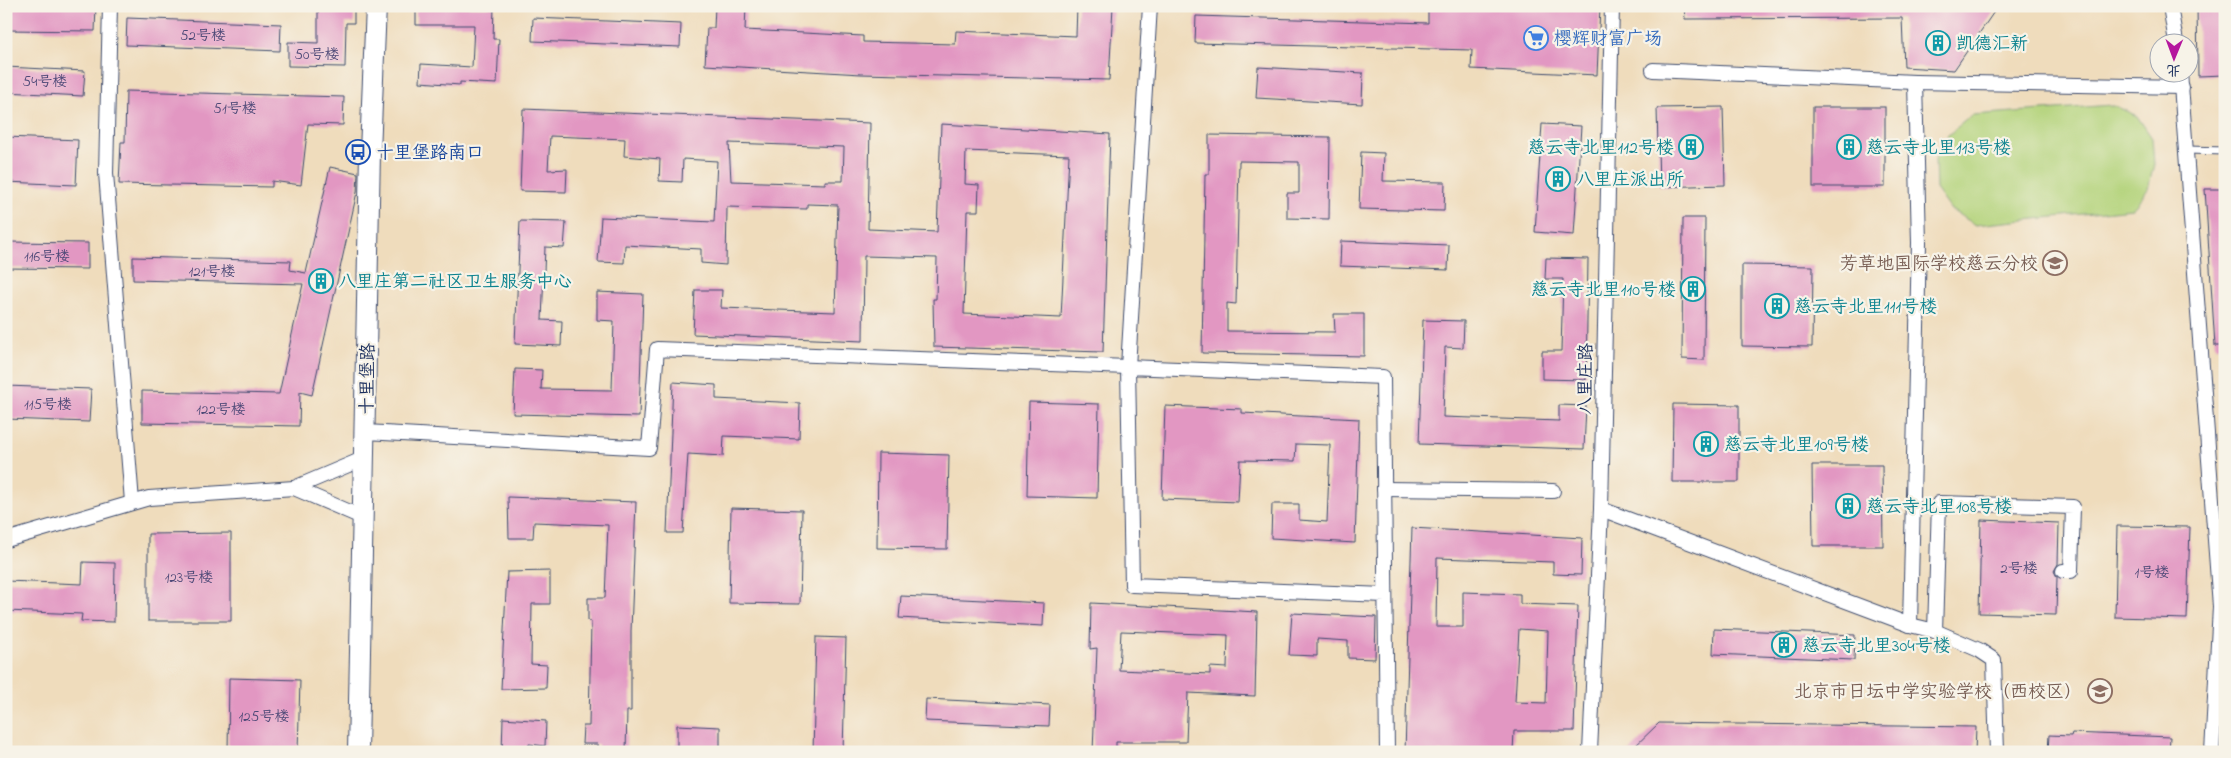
<svg xmlns="http://www.w3.org/2000/svg" width="2231" height="758" viewBox="0 0 2231 758" font-family="'Indie Flower','LXGW WenKai TC',sans-serif">
	<style>
		.green { fill: #b3d37a; stroke: #67816c }
		.building { fill: #e297c2; fill-rule: evenodd }
		.lines { fill: none; stroke-linecap: round; stroke-linejoin: round }
		.lane-casing { stroke: #3b496c; stroke-width: 9 }
		.street-casing { stroke: #3b496c; stroke-width: 16 }
		.secondary-casing { stroke: #3b496c; stroke-width: 22 }
		.lane { stroke: #fff; stroke-width: 7 }
		.street { stroke: #fff; stroke-width: 14 }
		.secondary { stroke: #fff; stroke-width: 20 }
		.labels { text-anchor: middle; stroke-width: 4.5; stroke-linejoin: round; paint-order: stroke }
		.number-label { font-size: 15px; fill: #4d4977 }
		.shop-label { font-size: 18px; fill: #366cbe; stroke: #f7f3e8; text-anchor: start }
		.culture-label { font-size: 18px; fill: #0d838f; stroke: #f7f3e8; text-anchor: start }
		.transit-label { font-size: 18px; fill: #164399; stroke: #f7f3e8; text-anchor: start }
		.education-label { font-size: 18px; fill: #785e54; stroke: #f7f3e8; text-anchor: end }
		.street-label { font-size: 18px; fill: #1b2f5e; stroke: #f7f3e8 }
	</style>
	<rect width="100%" height="100%" fill="#f7f3e8"/>
	<filter id="ink" filterUnits="userSpaceOnUse"><feTurbulence type="fractalNoise" baseFrequency=".02" numOctaves="2"/><feDisplacementMap in="SourceGraphic" scale="10" xChannelSelector="R" yChannelSelector="G"/><feConvolveMatrix kernelMatrix="1 2 1 2 8 2 1 2 1" color-interpolation-filters="sRGB"/></filter>
	<filter id="wash" filterUnits="userSpaceOnUse"><feTurbulence type="fractalNoise" baseFrequency=".0096" numOctaves="4" result="noise"/><feDisplacementMap in="SourceGraphic" scale="20" xChannelSelector="R" yChannelSelector="G"/><feGaussianBlur stdDeviation="1.12" result="paint"/><feColorMatrix in="noise" values="0 0 0 0 0 0 0 0 0 0 0 0 0 0 0 0 0 1.4 0 .05"/><feComposite in="paint" operator="in"/></filter>
	<g filter="url(#wash)">
		<rect width="100%" height="100%" fill="#efdcbc"/>
		<path class="green" d="M 2113,105 L 2137,116 L 2152,138 L 2154,164 L 2148,189 L 2132,209 L 1976,225 L 1951,210 L 1936,189 L 1935,159 L 1948,135 L 1972,115 Z"/>
		<g id="blocks">
			<g class="building">
				<path d="M 6,6 L 96,6 L 95,31 L 6,30 Z"/>
				<path d="M 318,6 L 354,6 L 354,23 L 346,23 L 345,67 L 288,66 L 288,42 L 318,43 Z"/>
				<path d="M 416,6 L 494,7 L 493,39 L 499,39 L 497,84 L 460,82 L 460,85 L 420,82 L 421,64 L 472,67 L 474,25 L 416,25 Z"/>
				<path d="M 715,6 L 746,6 L 745,30 L 863,36 L 863,42 L 955,44 L 956,31 L 1076,36 L 1077,6 L 1113,6 L 1109,80 L 861,74 L 705,65 L 707,28 L 714,28 Z"/>
				<path d="M 1428,6 L 1600,6 L 1597,75 L 1471,69 L 1472,50 L 1195,43 L 1196,16 L 1428,23 Z"/>
				<path d="M 1684,6 L 1998,6 L 1954,70 L 1904,67 L 1902,18 L 1685,19 Z"/>
				<path d="M 2197,6 L 2225,6 L 2225,75 L 2198,76 Z"/>
				<path d="M 127,18 L 281,24 L 280,51 L 126,45 Z"/>
				<path d="M 533,18 L 681,24 L 680,47 L 532,41 Z"/>
				<path d="M 6,67 L 85,71 L 83,96 L 6,92 Z"/>
				<path d="M 1258,67 L 1363,73 L 1362,104 L 1256,98 Z"/>
				<path d="M 126,91 L 344,97 L 343,125 L 308,124 L 301,185 L 272,181 L 272,187 L 119,184 L 121,142 L 125,142 Z"/>
				<path d="M 1723,107 L 1725,185 L 1659,187 L 1657,108 Z"/>
				<rect x="1813" y="107" width="72" height="80"/>
				<path d="M 523,109 L 870,123 L 868,229 L 937,232 L 941,124 L 1110,134 L 1103,352 L 934,347 L 933,299 L 936,299 L 937,258 L 864,256 L 863,341 L 693,334 L 695,290 L 722,290 L 721,308 L 835,312 L 838,205 L 807,204 L 807,209 L 727,207 L 726,265 L 701,263 L 701,249 L 625,245 L 624,263 L 598,262 L 601,217 L 714,222 L 717,161 L 683,159 L 682,182 L 659,181 L 660,159 L 624,156 L 625,139 L 550,136 L 548,170 L 567,169 L 566,192 L 520,191 ZM 729,143 L 844,147 L 843,181 L 825,181 L 825,184 L 731,181 ZM 966,151 L 1069,155 L 1061,318 L 964,314 L 967,211 L 978,211 L 979,185 L 965,184 Z"/>
				<path d="M 1542,124 L 1581,126 L 1574,235 L 1535,232 Z"/>
				<path d="M 1209,135 L 1330,137 L 1329,219 L 1287,218 L 1287,193 L 1299,193 L 1299,162 L 1239,161 L 1236,304 L 1227,303 L 1227,331 L 1335,332 L 1334,314 L 1364,314 L 1364,356 L 1202,353 L 1205,174 L 1209,174 Z"/>
				<path d="M 6,137 L 78,140 L 76,185 L 6,182 Z"/>
				<path d="M 1361,152 L 1384,153 L 1383,181 L 1445,182 L 1444,211 L 1359,209 Z"/>
				<path d="M 330,167 L 358,173 L 357,192 L 312,395 L 300,392 L 299,426 L 142,423 L 142,391 L 279,394 L 303,284 L 133,280 L 133,257 L 291,261 L 290,270 L 306,273 Z"/>
				<path d="M 2205,189 L 2225,189 L 2225,346 L 2215,346 Z"/>
				<path d="M 1683,218 L 1705,218 L 1704,360 L 1682,359 Z"/>
				<path d="M 520,221 L 566,222 L 564,248 L 545,247 L 542,320 L 562,321 L 561,346 L 515,344 Z"/>
				<path d="M 1341,241 L 1449,245 L 1448,270 L 1340,266 Z"/>
				<path d="M 6,242 L 88,243 L 88,269 L 6,268 Z"/>
				<path d="M 1546,258 L 1588,259 L 1586,380 L 1542,379 L 1542,351 L 1561,351 L 1563,279 L 1545,279 Z"/>
				<path d="M 1742,265 L 1813,266 L 1812,347 L 1742,346 Z"/>
				<path d="M 597,292 L 643,294 L 639,417 L 513,414 L 515,369 L 542,370 L 541,389 L 612,390 L 614,321 L 597,320 Z"/>
				<path d="M 1423,320 L 1464,321 L 1463,348 L 1445,347 L 1443,417 L 1559,421 L 1559,405 L 1586,406 L 1584,449 L 1419,444 Z"/>
				<path d="M 673,382 L 716,385 L 716,399 L 800,403 L 799,439 L 724,436 L 723,456 L 688,454 L 683,533 L 667,533 Z"/>
				<path d="M 6,386 L 91,389 L 89,422 L 6,419 Z"/>
				<path d="M 1029,402 L 1099,404 L 1097,498 L 1027,496 Z"/>
				<path d="M 1673,404 L 1739,405 L 1739,482 L 1672,482 Z"/>
				<path d="M 1165,406 L 1242,409 L 1242,413 L 1359,419 L 1355,543 L 1271,538 L 1272,504 L 1299,504 L 1299,520 L 1327,522 L 1330,445 L 1296,444 L 1295,461 L 1240,460 L 1238,502 L 1162,499 Z"/>
				<path d="M 878,453 L 949,455 L 947,549 L 877,548 Z"/>
				<path d="M 1812,465 L 1882,465 L 1883,546 L 1813,546 Z"/>
				<path d="M 508,497 L 636,502 L 631,631 L 631,711 L 627,711 L 626,752 L 598,752 L 598,744 L 582,744 L 583,726 L 589,726 L 591,622 L 588,621 L 588,598 L 605,598 L 608,525 L 534,522 L 533,538 L 509,538 Z"/>
				<path d="M 731,508 L 802,510 L 800,604 L 729,603 Z"/>
				<path d="M 1981,520 L 2059,523 L 2058,564 L 2054,571 L 2057,577 L 2056,615 L 1979,613 Z"/>
				<path d="M 2117,526 L 2190,527 L 2187,619 L 2115,617 Z"/>
				<path d="M 1412,528 L 1582,538 L 1581,575 L 1553,574 L 1553,562 L 1437,558 L 1436,627 L 1463,627 L 1463,592 L 1520,594 L 1520,604 L 1578,606 L 1574,731 L 1514,731 L 1513,752 L 1405,752 ZM 1519,629 L 1548,631 L 1546,703 L 1515,702 Z"/>
				<path d="M 231,533 L 231,621 L 148,621 L 148,534 Z"/>
				<path d="M 83,562 L 115,563 L 114,622 L 81,621 L 82,614 L 6,611 L 6,581 L 82,584 Z"/>
				<path d="M 550,571 L 550,604 L 532,604 L 531,664 L 547,665 L 546,688 L 501,689 L 507,572 Z"/>
				<path d="M 901,596 L 1044,603 L 1043,626 L 899,618 Z"/>
				<path d="M 1091,603 L 1257,612 L 1255,696 L 1188,693 L 1186,742 L 1116,742 L 1116,752 L 1093,752 L 1097,648 L 1090,649 ZM 1121,631 L 1228,635 L 1227,668 L 1210,667 L 1210,674 L 1119,670 Z"/>
				<path d="M 1292,613 L 1376,617 L 1375,659 L 1348,658 L 1348,641 L 1317,639 L 1317,656 L 1289,655 Z"/>
				<path d="M 1714,629 L 1855,635 L 1854,660 L 1713,654 Z"/>
				<path d="M 816,637 L 846,638 L 843,752 L 813,752 Z"/>
				<path d="M 229,678 L 300,680 L 298,752 L 228,752 Z"/>
				<path d="M 926,699 L 1050,705 L 1049,726 L 925,721 Z"/>
				<path d="M 503,718 L 546,721 L 545,746 L 529,744 L 528,752 L 502,752 Z"/>
				<path d="M 1659,723 L 1976,727 L 1975,752 L 1629,752 Z"/>
				<path d="M 677,725 L 720,727 L 720,751 L 677,752 Z"/>
				<path d="M 2072,733 L 2170,737 L 2169,752 L 2048,752 L 2049,735 L 2071,736 Z"/>
			</g>
		</g>
	</g>
	<g filter="url(#ink)">
		<use href="#blocks" fill-opacity="0" stroke="#3b496c" stroke-width="1"/>
		<g class="lines">
			<defs>
				<path id="lane" d="M 2187,150 L 2225,151"/>
				<g id="street">
					<path d="M 110,6 L 106,173 L 132,502"/>
					<path d="M 2170,6 L 2176,42"/>
					<path d="M 1653,70 L 1915,82"/>
					<path d="M 2180,72 L 2220,607 L 2212,752"/>
					<path d="M 366,432 L 649,448 L 657,349 L 1128,367 L 1150,6"/>
					<path d="M 294,488 L 365,458"/>
					<path d="M 1384,489 L 1553,491"/>
					<path d="M 1601,509 L 1910,625 L 1919,243 L 1915,82 L 2182,87"/>
					<path d="M 6,540 L 149,498 L 294,488 L 364,518"/>
					<path d="M 1385,595 L 1132,585 L 1128,367 L 1383,377 L 1387,752"/>
					<path d="M 1910,625 L 1935,631 L 1939,503 L 2073,507 L 2071,571 L 2063,571"/>
					<path d="M 1935,631 L 1979,650 L 1994,660 L 1997,752"/>
					<path d="M 1590,752 L 1601,509 L 1612,6"/>
				</g>
				<path id="secondary" d="M 358,752 L 370,152 L 376,6"/>
			</defs>
			<use href="#lane" class="lane-casing"/>
			<use href="#street" class="street-casing"/>
			<use href="#secondary" class="secondary-casing"/>
			<use href="#lane" class="lane"/>
			<use href="#street" class="street"/>
			<use href="#secondary" class="secondary"/>
		</g>
	</g>
	<defs>
		<symbol id="supermarket-ring" viewBox="-11 -11 22 22"><circle r="9.5" fill="#f7f3e8" stroke="#3f7fe0" stroke-width="1.5"/><path d="M-6-5.5h2.5l.6 2H6L4.5 2H-2.5L-4.4-4H-6ZM-1.5 3.2a1.3 1.3 0 1 0 .1 0ZM3 3.2a1.3 1.3 0 1 0 .1 0Z" fill="#3f7fe0"/></symbol>
		<symbol id="building-ring" viewBox="-11 -11 22 22"><circle r="9.5" fill="#f7f3e8" stroke="#0f9aa8" stroke-width="1.5"/><path d="M-4-6H4V6H1V3H-1V6H-4ZM-2.5-4.3h1.7v1.8h-1.7ZM.8-4.3h1.7v1.8H.8ZM-2.5-1h1.7V.8h-1.7ZM.8-1h1.7V.8H.8Z" fill="#0f9aa8"/></symbol>
		<symbol id="bus-ring" viewBox="-11 -11 22 22"><circle r="9.5" fill="#f7f3e8" stroke="#1a4fb4" stroke-width="1.5"/><path d="M-5-6H5V4H4V6H2V4H-2V6H-4V4H-5ZM-3.5-4V0h7V-4ZM-3.5 1.2v1.5H-2V1.2ZM2 1.2v1.5H3.5V1.2Z" fill="#1a4fb4"/></symbol>
		<symbol id="school-ring" viewBox="-11 -11 22 22"><circle r="9.5" fill="#f7f3e8" stroke="#8d6e63" stroke-width="1.5"/><path d="M0-5L7-2L0 1L-7-2ZM-4 1L0 2.5L4 1V4Q0 6-4 4Z" fill="#8d6e63"/></symbol>
	</defs>
	<g fill-rule="evenodd">
		<use href="#supermarket-ring" x="1522" y="24" width="28" height="28"/>
		<use href="#building-ring" x="1924" y="29" width="28" height="28"/>
		<use href="#building-ring" x="1677" y="133" width="28" height="28"/>
		<use href="#building-ring" x="1835" y="133" width="28" height="28"/>
		<use href="#bus-ring" x="344" y="138" width="28" height="28"/>
		<use href="#building-ring" x="1544" y="165" width="28" height="28"/>
		<use href="#school-ring" x="2041" y="249" width="28" height="28"/>
		<use href="#building-ring" x="307" y="267" width="28" height="28"/>
		<use href="#building-ring" x="1679" y="275" width="28" height="28"/>
		<use href="#building-ring" x="1763" y="292" width="28" height="28"/>
		<use href="#building-ring" x="1692" y="430" width="28" height="28"/>
		<use href="#building-ring" x="1834" y="492" width="28" height="28"/>
		<use href="#building-ring" x="1770" y="631" width="28" height="28"/>
		<use href="#school-ring" x="2086" y="677" width="28" height="28"/>
	</g>
	<g class="labels">
		<g class="number-label">
			<text x="203" y="40">52号楼</text>
			<text x="317" y="59">50号楼</text>
			<text x="45" y="86">54号楼</text>
			<text x="235" y="113">51号楼</text>
			<text x="47" y="261">116号楼</text>
			<text x="212" y="276">121号楼</text>
			<text x="48" y="409">115号楼</text>
			<text x="221" y="414">122号楼</text>
			<text x="2019" y="573">2号楼</text>
			<text x="2152" y="577">1号楼</text>
			<text x="189" y="582">123号楼</text>
			<text x="264" y="721">125号楼</text>
		</g>
		<g class="shop-label">
			<text x="1554" y="44">樱辉财富广场</text>
		</g>
		<g class="culture-label">
			<text x="1956" y="49">凯德汇新</text>
			<text x="1674" y="153" text-anchor="end">慈云寺北里112号楼</text>
			<text x="1866" y="153">慈云寺北里113号楼</text>
			<text x="1576" y="185">八里庄派出所</text>
			<text x="338" y="287">八里庄第二社区卫生服务中心</text>
			<text x="1676" y="295" text-anchor="end">慈云寺北里110号楼</text>
			<text x="1794" y="312">慈云寺北里111号楼</text>
			<text x="1724" y="450">慈云寺北里109号楼</text>
			<text x="1866" y="512">慈云寺北里108号楼</text>
			<text x="1802" y="651">慈云寺北里304号楼</text>
		</g>
		<g class="transit-label">
			<text x="376" y="158">十里堡路南口</text>
		</g>
		<g class="education-label">
			<text x="2038" y="269">芳草地国际学校慈云分校</text>
			<text x="2082" y="697">北京市日坛中学实验学校（西校区）</text>
		</g>
		<g class="street-label">
			<text transform="translate(367 379) rotate(-89)" y="6">十里堡路</text>
			<text transform="translate(1585 379) rotate(-89)" y="6">八里庄路</text>
		</g>
	</g>
	<rect width="2231" height="758" fill="none" stroke="#f7f3e8" stroke-width="25"/>
	<g transform="translate(2174 58) rotate(181)"><circle r="24" fill="#f7f3e8" stroke="#9fa5b1"/>
	<path d="M0-4L9 19L0 12L-9 19Z" fill="#b5179e"/>
	<text y="-8" font-size="14" font-weight="bold" text-anchor="middle" fill="#1b2f5e">北</text>
	</g>
</svg>
